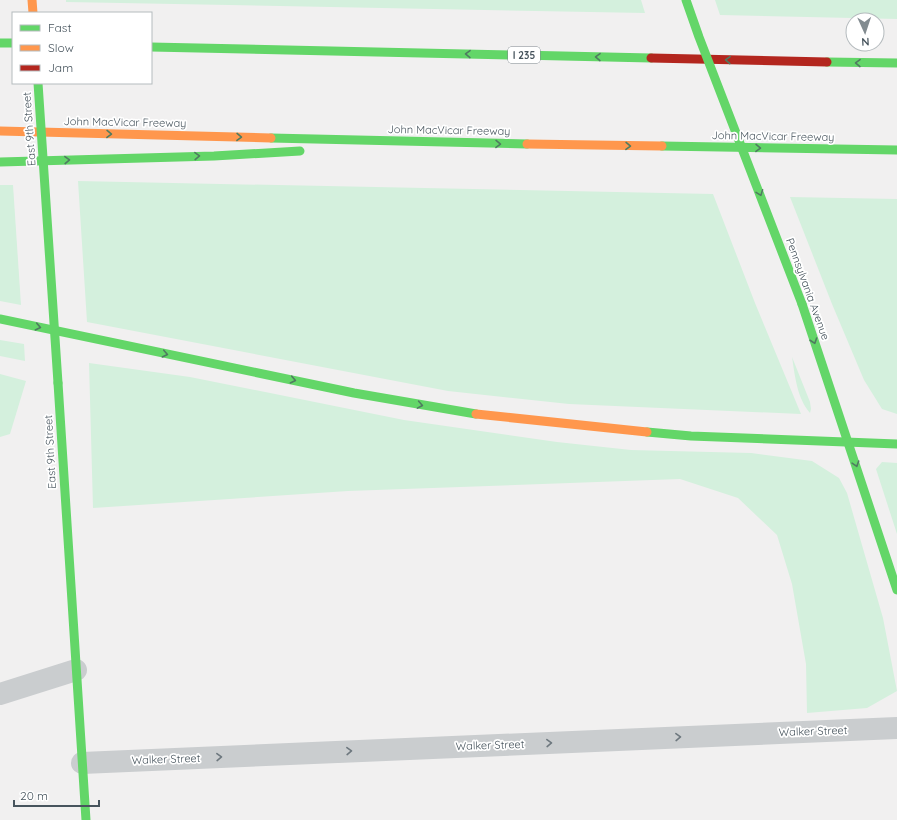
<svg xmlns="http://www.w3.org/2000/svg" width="897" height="820" viewBox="0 0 897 820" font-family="Quicksand,sans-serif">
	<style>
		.green { fill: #d4f0dd }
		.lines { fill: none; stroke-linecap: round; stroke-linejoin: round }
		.street { stroke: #cacdcf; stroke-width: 22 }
		.fast { stroke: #63d668; stroke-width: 9 }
		.slow { stroke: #ff974d; stroke-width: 9 }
		.jam { stroke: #b3261e; stroke-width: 9 }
		.fast-bridge { stroke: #63d668; stroke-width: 9 }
		.oneway { stroke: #4f7b60 }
		.oneway2 { stroke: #6e787f }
		.labels { text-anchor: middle; stroke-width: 3.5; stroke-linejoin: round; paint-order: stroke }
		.shield { fill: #fff; stroke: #7e878e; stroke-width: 1 }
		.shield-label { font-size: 10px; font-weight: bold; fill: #47545d }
		.street-label { font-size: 11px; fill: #47545d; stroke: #fff }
	</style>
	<rect width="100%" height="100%" fill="#f1f0f0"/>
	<g class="green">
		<path d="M 66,0 L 641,0 L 645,13 L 66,2 Z"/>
		<path d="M 715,0 L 897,0 L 897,19 L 720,15 Z"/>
		<path d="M 78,181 L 713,194 L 755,303 L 801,414 L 569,404 L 448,391 L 87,322 Z"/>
		<path d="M 0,185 L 13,185 L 21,305 L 0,301 Z"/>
		<path d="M 790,197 L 897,199 L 897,414 L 882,409 L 864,380 L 832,304 Z"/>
		<path d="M 0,340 L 24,344 L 25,361 L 0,356 Z"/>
		<path d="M 792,357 L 810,402 L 811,409 L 810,413 C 797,398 795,376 792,357 Z"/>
		<path d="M 89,363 L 190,377 L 404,420 L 557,442 L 631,450 L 751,453 L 812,461 L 839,478 L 847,493 L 883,618 L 897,691 L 867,708 L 807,713 L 806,664 L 792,584 L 777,535 L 738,498 L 680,479 L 348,491 L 93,508 Z"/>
		<path d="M 0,374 L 26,381 L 10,434 L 0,437 Z"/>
		<path d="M 882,462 L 897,463 L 897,534 L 876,469 Z"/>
	</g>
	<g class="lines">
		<g class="street">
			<path d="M 0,694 L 76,670"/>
			<path d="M 82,763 L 897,728"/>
		</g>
		<g class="fast">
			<path d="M 0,43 L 13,43"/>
			<path d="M 151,47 L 651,58"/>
			<path d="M 827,62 L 897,63"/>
			<path d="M 271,138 L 527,144"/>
			<path d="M 662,146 L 897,150"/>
			<path d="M 0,162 L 214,156 L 300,151"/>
			<path d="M 802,304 L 897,590"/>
			<path d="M 0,319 L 354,393 L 476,414"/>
			<path d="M 58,383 L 86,820"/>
			<path d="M 647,432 L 691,436 L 897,444"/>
		</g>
		<g class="slow">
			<path d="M 32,0 L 33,13"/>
			<path d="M 0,131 L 271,138"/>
			<path d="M 527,144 L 662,146"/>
			<path d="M 476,414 L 647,432"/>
		</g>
		<path class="jam" d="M 651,58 L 827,62"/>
		<g class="fast-bridge">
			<path d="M 686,0 L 699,37 L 802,304"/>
			<path d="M 38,83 L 58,383"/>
		</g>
	</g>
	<defs><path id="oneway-chevron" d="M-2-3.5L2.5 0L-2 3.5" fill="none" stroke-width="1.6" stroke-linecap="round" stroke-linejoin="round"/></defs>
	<g class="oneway">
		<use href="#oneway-chevron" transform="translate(468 54) rotate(-179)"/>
		<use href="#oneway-chevron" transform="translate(598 57) rotate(-179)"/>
		<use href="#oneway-chevron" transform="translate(728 60) rotate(-178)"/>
		<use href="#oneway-chevron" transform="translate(858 63) rotate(-179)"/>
		<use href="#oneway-chevron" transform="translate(109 134) rotate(1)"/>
		<use href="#oneway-chevron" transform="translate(239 137) rotate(1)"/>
		<use href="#oneway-chevron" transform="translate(498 144) rotate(1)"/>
		<use href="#oneway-chevron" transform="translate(628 146) rotate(1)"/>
		<use href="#oneway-chevron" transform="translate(758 148) rotate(1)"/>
		<use href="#oneway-chevron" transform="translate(197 156) rotate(-2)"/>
		<use href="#oneway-chevron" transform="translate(67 160) rotate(-2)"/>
		<use href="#oneway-chevron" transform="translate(760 193) rotate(69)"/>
		<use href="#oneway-chevron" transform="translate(38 327) rotate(12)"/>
		<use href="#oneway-chevron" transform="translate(814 341) rotate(71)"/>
		<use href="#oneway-chevron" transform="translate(165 354) rotate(12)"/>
		<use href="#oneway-chevron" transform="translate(293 380) rotate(12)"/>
		<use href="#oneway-chevron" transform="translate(420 405) rotate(10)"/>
		<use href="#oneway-chevron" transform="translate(856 464) rotate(72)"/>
	</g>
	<g class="oneway2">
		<use href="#oneway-chevron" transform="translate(678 737) rotate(-2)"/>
		<use href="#oneway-chevron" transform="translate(549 743) rotate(-2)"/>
		<use href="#oneway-chevron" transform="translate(349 751) rotate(-2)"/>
		<use href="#oneway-chevron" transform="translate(219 757) rotate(-2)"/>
	</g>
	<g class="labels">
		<rect class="shield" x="508" y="47" width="32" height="16" rx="3"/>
		<g class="shield-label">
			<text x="524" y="59">I 235</text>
		</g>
		<g class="street-label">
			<text transform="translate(125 122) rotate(1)" y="4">John MacVicar Freeway</text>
			<text transform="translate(29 129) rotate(-94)" y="4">East 9th Street</text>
			<text transform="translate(449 130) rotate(1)" y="4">John MacVicar Freeway</text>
			<text transform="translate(773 136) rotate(1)" y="4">John MacVicar Freeway</text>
			<text transform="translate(808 289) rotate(70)" y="4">Pennsylvania Avenue</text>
			<text transform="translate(50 452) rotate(-93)" y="4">East 9th Street</text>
			<text transform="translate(813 731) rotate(-2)" y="4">Walker Street</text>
			<text transform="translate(490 745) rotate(-2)" y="4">Walker Street</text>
			<text transform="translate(166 759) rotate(-2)" y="4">Walker Street</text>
		</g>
	</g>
	<rect x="12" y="12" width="140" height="72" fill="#ffffff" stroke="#b5bbbe"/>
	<rect x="20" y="25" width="20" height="6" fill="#63d668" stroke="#b5bbbe"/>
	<text x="48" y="32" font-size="12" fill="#47545d">Fast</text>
	<rect x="20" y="45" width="20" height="6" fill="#ff974d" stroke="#b5bbbe"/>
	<text x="48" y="52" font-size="12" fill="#47545d">Slow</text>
	<rect x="20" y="65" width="20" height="6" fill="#b3261e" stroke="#b5bbbe"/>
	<text x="48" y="72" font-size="12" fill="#47545d">Jam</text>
	<g transform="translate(865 32) rotate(177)"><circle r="19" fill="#ffffff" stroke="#b5bbbe"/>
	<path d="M0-3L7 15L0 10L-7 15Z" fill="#828b90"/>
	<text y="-6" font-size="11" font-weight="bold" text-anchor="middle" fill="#47545d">N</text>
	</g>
	<path d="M14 800v6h85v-6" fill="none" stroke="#47545d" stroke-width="2"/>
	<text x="20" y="800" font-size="12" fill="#47545d" stroke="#ffffff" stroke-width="3" paint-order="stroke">20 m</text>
</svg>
